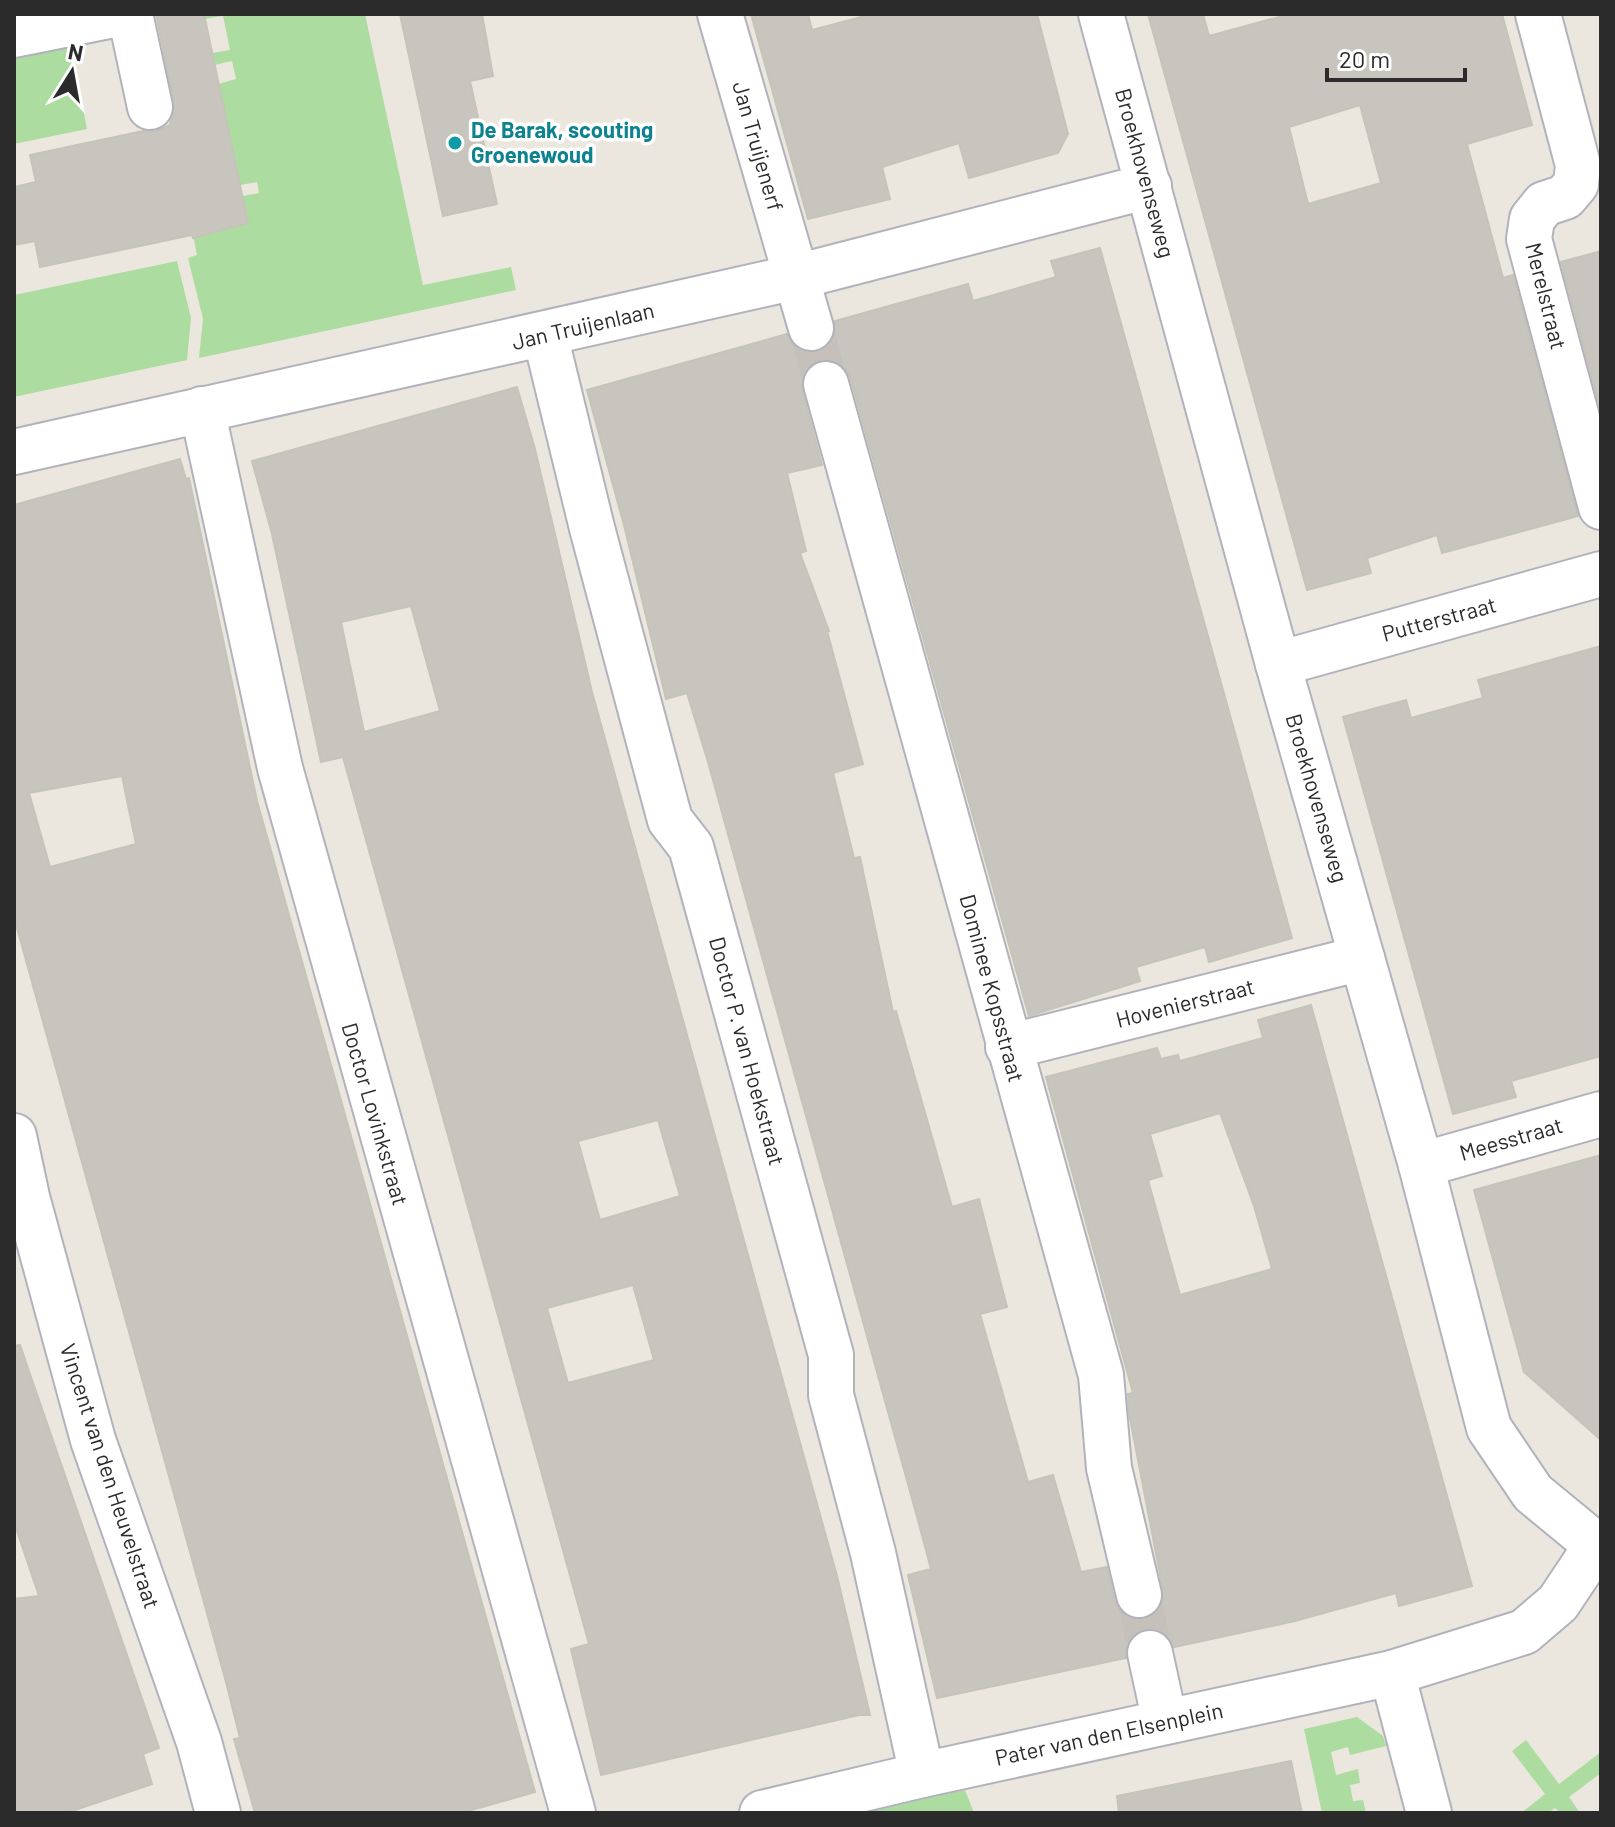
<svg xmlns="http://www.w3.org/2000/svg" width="1615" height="1827" viewBox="0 0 1615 1827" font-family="Barlow,sans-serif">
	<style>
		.green { fill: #acdca0 }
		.building { fill: #c7c5bd; stroke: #c6c3b8; stroke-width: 2; fill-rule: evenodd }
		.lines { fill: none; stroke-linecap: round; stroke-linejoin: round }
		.minor-tunnel { stroke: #c5c1ba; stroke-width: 44; stroke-dasharray: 44 22; stroke-linecap: butt }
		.minor-casing { stroke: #b2b2bd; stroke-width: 48 }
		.minor { stroke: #fff; stroke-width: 44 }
		.culture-dot { fill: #0f9aa8; stroke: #fff; stroke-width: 3 }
		.labels { text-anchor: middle; stroke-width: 7; stroke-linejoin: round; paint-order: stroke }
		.culture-label { font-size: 22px; font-weight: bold; fill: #0d838f; stroke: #fff; text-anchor: start }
		.street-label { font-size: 22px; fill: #2b2b2b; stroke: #fff }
	</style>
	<rect width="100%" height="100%" fill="#ebe7de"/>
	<g class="green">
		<path d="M 203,14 L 365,14 L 423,285 L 511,267 L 516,290 L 199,358 L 203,319 L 188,258 L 197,255 L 193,235 L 248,223 L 243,196 L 259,193 L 257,182 L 240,185 L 218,84 L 236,79 L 232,61 L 214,65 L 212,53 L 230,50 L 223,16 L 204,19 Z"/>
		<path d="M 69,39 L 87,129 L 14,144 L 14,50 Z"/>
		<path d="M 177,261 L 191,318 L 187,360 L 14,397 L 14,295 Z"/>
		<path d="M 1357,1717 L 1383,1736 L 1386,1746 L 1350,1755 L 1348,1747 L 1331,1752 L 1336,1775 L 1358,1769 L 1360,1783 L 1350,1785 L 1353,1801 L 1363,1800 L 1366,1813 L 1322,1813 L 1304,1729 Z"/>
		<path d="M 1526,1740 L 1559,1784 L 1601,1752 L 1601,1773 L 1569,1797 L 1580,1813 L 1560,1813 L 1555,1808 L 1548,1813 L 1521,1813 L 1545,1794 L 1512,1751 Z"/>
		<path d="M 965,1790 L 974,1813 L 855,1813 Z"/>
	</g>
	<g class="building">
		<path d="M 156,14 L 204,14 L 248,223 L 193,238 L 192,235 L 40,267 L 35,241 L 14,245 L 14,187 L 36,182 L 30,155 L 143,131 L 154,132 L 170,125 L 174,102 Z"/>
		<path d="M 400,14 L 482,14 L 493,76 L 470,81 L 497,204 L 443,216 Z"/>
		<path d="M 751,14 L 808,14 L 812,30 L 873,14 L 1037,14 L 1068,134 L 1058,153 L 969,178 L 959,143 L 882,167 L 890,199 L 808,219 Z"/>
		<path d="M 1148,14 L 1203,14 L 1209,36 L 1290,14 L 1502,14 L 1532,125 L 1467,144 L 1503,278 L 1513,275 L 1578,516 L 1442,553 L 1437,535 L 1367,558 L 1371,573 L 1307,590 ZM 1360,105 L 1381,183 L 1308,204 L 1289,127 Z"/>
		<path d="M 1100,248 L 1292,938 L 1209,962 L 1205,947 L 1136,967 L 1140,981 L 1029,1016 L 850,377 L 843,366 L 833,360 L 820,360 L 808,367 L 802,377 L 802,390 L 822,465 L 787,473 L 806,551 L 800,553 L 829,631 L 827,631 L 863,764 L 833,773 L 854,858 L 860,857 L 893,1012 L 896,1011 L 952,1207 L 979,1199 L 1007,1307 L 980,1314 L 1028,1482 L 1053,1475 L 1081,1572 L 1107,1567 L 1115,1601 L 1120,1612 L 1131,1619 L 1144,1619 L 1157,1613 L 1163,1603 L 1163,1590 L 1129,1413 L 1128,1394 L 1133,1393 L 1046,1077 L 1157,1048 L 1161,1059 L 1178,1055 L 1180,1061 L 1263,1038 L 1258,1020 L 1311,1005 L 1472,1586 L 1399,1606 L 1396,1593 L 1295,1621 L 1174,1647 L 1168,1636 L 1158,1630 L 1145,1628 L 1133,1635 L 1126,1646 L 1126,1658 L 937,1698 L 908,1575 L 931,1569 L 916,1513 L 708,762 L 687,693 L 666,699 L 625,529 L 587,390 L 787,334 L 794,346 L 806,352 L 817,352 L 830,345 L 835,333 L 835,321 L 968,284 L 973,301 L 1056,277 L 1051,261 ZM 1220,1113 L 1254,1206 L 1272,1269 L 1180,1295 L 1148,1180 L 1162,1176 L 1150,1134 Z"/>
		<path d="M 1601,251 L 1601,411 L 1561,262 Z"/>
		<path d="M 517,387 L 535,449 L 592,692 L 837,1576 L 870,1715 L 859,1715 L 601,1775 L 571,1649 L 589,1644 L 343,757 L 321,762 L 272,534 L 252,461 ZM 411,606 L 440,711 L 364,732 L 341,622 ZM 658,1120 L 680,1196 L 600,1220 L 578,1141 ZM 633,1285 L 654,1360 L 568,1383 L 547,1308 Z"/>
		<path d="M 180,459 L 186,479 L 189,478 L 257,801 L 535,1792 L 461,1813 L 255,1813 L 234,1739 L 240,1738 L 226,1682 L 14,917 L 14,505 ZM 122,776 L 136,844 L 50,867 L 29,793 Z"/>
		<path d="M 1601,646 L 1601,1056 L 1511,1081 L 1516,1097 L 1453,1114 L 1343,717 L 1406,700 L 1411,718 L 1483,698 L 1478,680 Z"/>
		<path d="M 1601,1155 L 1601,1440 L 1524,1372 L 1474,1190 Z"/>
		<path d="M 20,1345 L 159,1748 L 143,1754 L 152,1784 L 66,1813 L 14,1813 L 14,1599 L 39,1596 L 14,1522 L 14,1346 Z"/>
		<path d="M 1291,1761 L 1302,1813 L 1119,1813 L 1117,1796 Z"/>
	</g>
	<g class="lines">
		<g class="minor-tunnel">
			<path d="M 811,328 L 826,384"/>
			<path d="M 1139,1595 L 1150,1653"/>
		</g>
		<defs>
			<g id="minor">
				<path d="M 130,14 L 150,107"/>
				<path d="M 720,14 L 811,328"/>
				<path d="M 1101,14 L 1278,664 L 1421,1165 L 1489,1428 L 1533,1493 L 1601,1549"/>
				<path d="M 1538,14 L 1578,165 L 1576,184 L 1565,197 L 1544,204 L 1532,219 L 1529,239 L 1601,507"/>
				<path d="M 14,35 L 119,14"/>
				<path d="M 545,335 L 592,528 L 670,820 L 691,847 L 831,1355 L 831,1395 L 873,1553 L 922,1775"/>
				<path d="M 826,384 L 1101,1375 L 1109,1468 L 1139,1595"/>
				<path d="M 202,409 L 280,768 L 573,1813"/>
				<path d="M 14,452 L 796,277 L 1149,186"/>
				<path d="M 1278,664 L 1601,574"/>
				<path d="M 1008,1047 L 1362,958"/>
				<path d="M 14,1136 L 27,1197 L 93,1440 L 199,1742 L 218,1813"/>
				<path d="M 1421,1165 L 1601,1114"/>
				<path d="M 1150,1653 L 1165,1722"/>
				<path d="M 1392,1673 L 1429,1813"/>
				<path d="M 762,1813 L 922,1775 L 1392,1673 L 1524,1632 L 1558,1603 L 1596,1546"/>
			</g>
		</defs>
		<use href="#minor" class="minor-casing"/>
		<use href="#minor" class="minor"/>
	</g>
	<circle class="culture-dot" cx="455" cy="143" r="8"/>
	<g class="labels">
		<g class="culture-label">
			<text x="471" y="138">De Barak, scouting<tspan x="471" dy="25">Groenewoud</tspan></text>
		</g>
		<g class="street-label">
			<text transform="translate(758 146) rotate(74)" y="8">Jan Truijenerf</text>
			<text transform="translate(1145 173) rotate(75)" y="8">Broekhovenseweg</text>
			<text transform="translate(1546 296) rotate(76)" y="8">Merelstraat</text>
			<text transform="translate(583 326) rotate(-13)" y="8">Jan Truijenlaan</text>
			<text transform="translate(1439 619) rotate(-15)" y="8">Putterstraat</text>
			<text transform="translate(1317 798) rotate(74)" y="8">Broekhovenseweg</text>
			<text transform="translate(992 988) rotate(75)" y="8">Dominee Kopsstraat</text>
			<text transform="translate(1185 1003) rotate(-14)" y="8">Hovenierstraat</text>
			<text transform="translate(747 1051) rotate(75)" y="8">Doctor P. van Hoekstraat</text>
			<text transform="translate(375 1114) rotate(74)" y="8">Doctor Lovinkstraat</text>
			<text transform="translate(1511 1139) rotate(-16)" y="8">Meesstraat</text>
			<text transform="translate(110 1476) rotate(72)" y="8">Vincent van den Heuvelstraat</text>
			<text transform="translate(1109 1734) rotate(-12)" y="8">Pater van den Elsenplein</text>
		</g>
	</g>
	<rect width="1615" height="1827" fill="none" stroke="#2b2b2b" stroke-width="32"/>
	<g transform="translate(72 72) rotate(11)" stroke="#ffffff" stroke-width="6" paint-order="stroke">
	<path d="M0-6L14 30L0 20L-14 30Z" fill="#2b2b2b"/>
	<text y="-12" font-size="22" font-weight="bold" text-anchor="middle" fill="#2b2b2b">N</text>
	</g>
	<path d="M1327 68v12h138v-12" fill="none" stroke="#2b2b2b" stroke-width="4"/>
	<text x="1339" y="68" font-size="24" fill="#2b2b2b" stroke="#ffffff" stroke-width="6" paint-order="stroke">20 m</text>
</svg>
